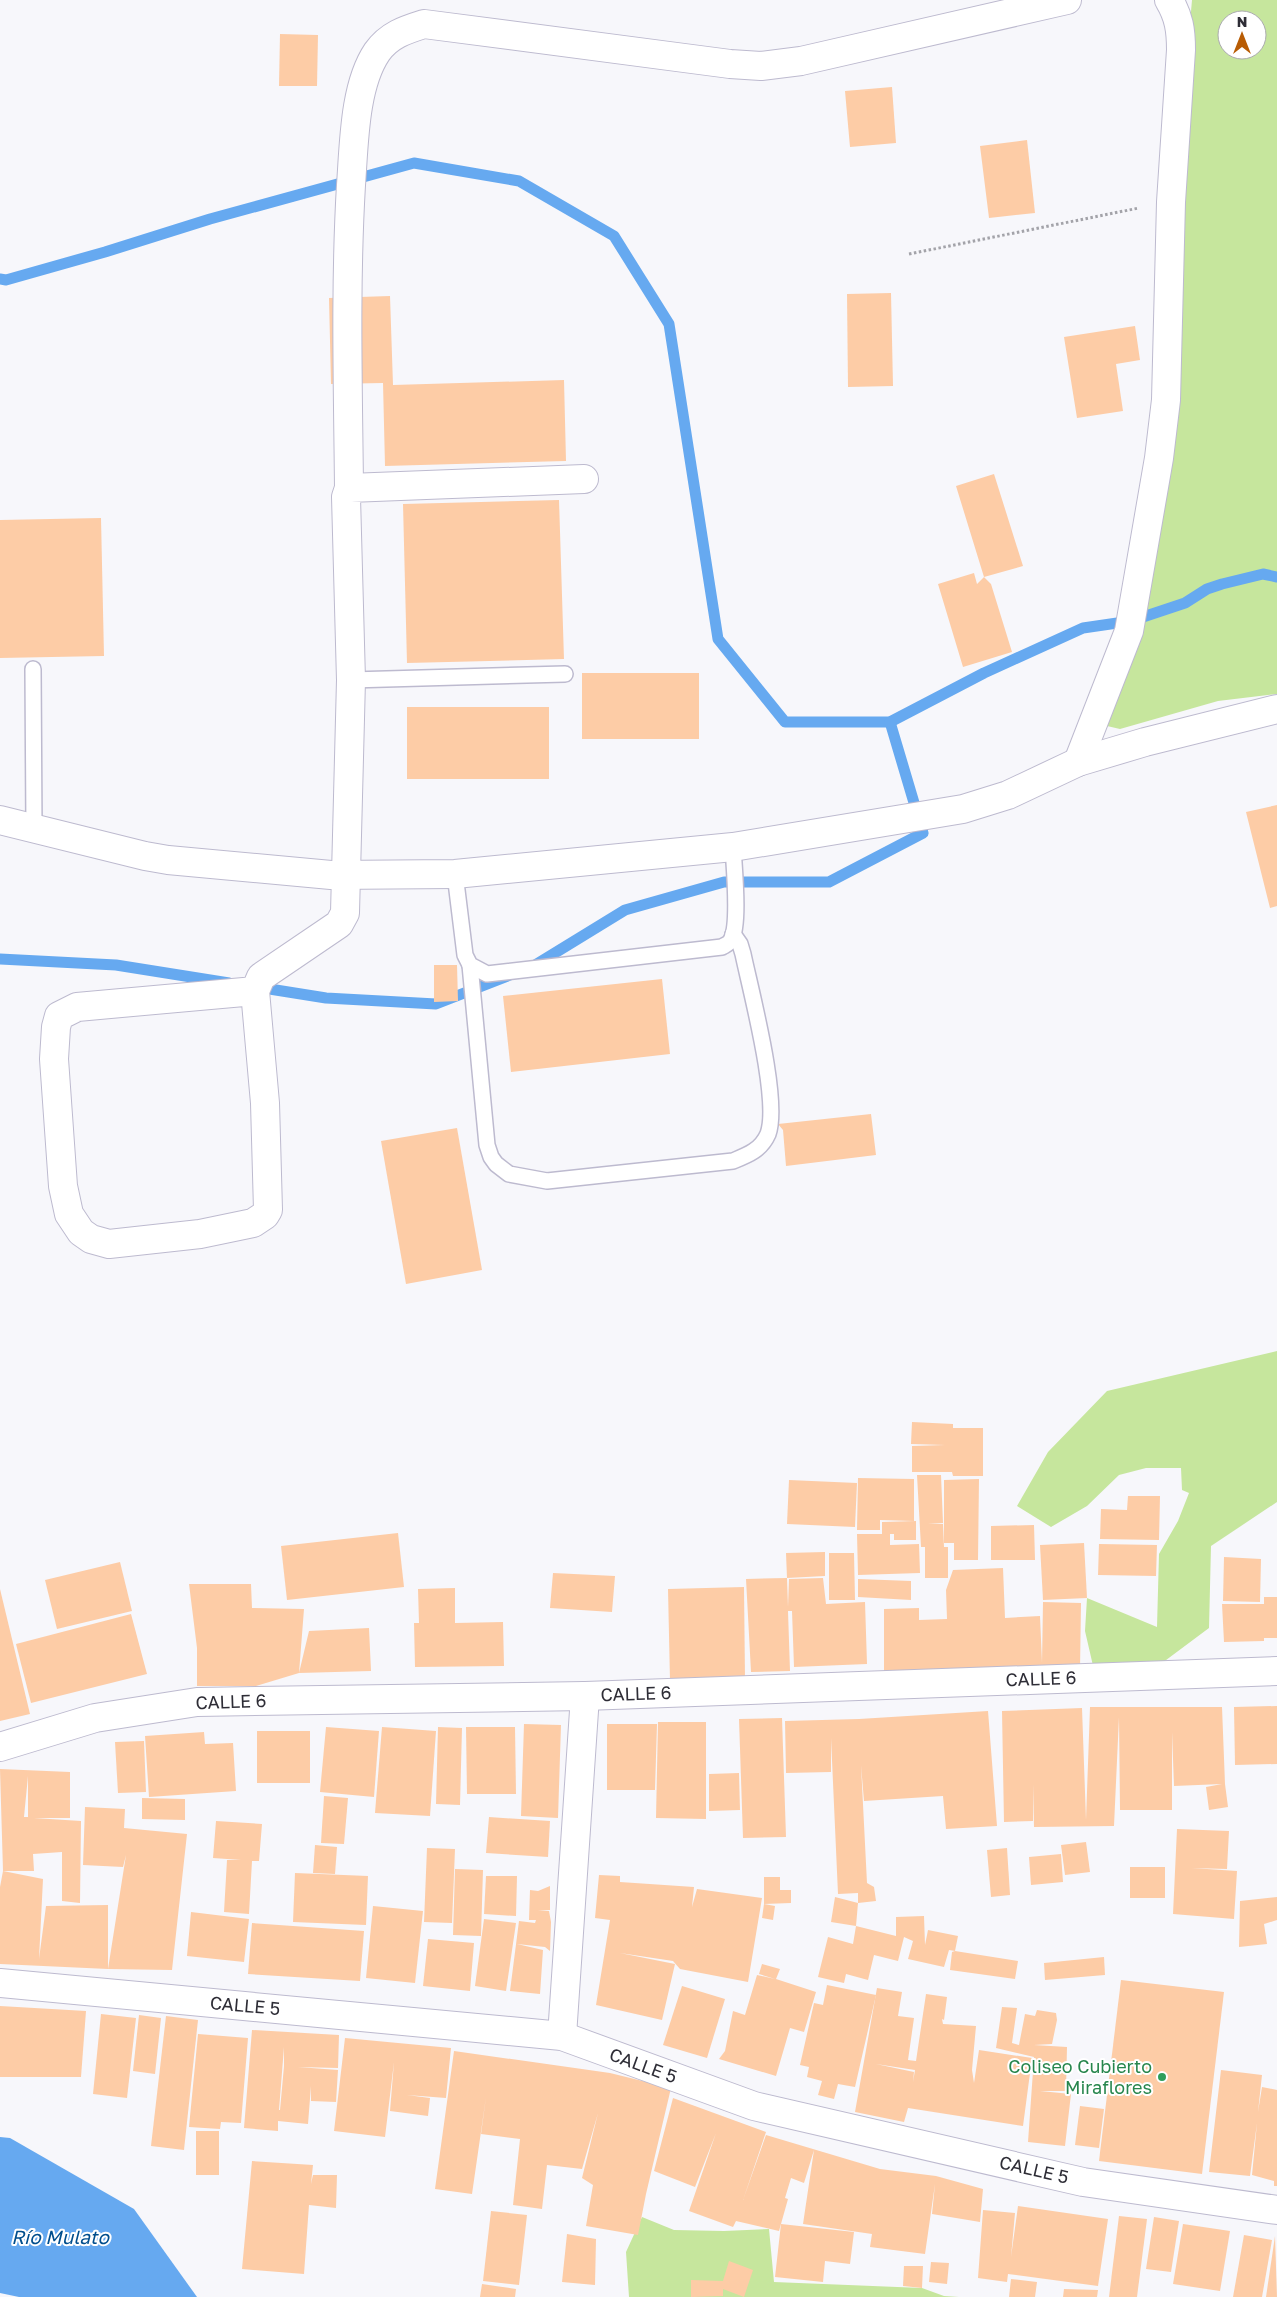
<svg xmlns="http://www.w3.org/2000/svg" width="1277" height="2297" viewBox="0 0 1277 2297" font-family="'Golos Text',sans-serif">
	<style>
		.green { fill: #c6e69d; fill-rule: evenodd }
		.water { fill: #66a9f0 }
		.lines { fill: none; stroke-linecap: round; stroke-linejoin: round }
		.stream { stroke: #66a9f0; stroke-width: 11 }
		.building { fill: #fdcca6; fill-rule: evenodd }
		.lane-casing { stroke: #bdbacf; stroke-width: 18 }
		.street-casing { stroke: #bdbacf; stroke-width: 30 }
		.path { stroke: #a3a3a9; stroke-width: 3; stroke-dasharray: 2.5 2.5; stroke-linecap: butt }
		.lane { stroke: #fff; stroke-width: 15 }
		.street { stroke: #fff; stroke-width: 28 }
		.leisure-dot { fill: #2e9e5b; stroke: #fff; stroke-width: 2 }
		.labels { text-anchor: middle; stroke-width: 4; stroke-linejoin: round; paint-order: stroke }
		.street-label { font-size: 18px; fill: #2e2d36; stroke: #fff }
		.leisure-label { font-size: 18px; fill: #27864d; stroke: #fff; text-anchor: end }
		.water-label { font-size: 19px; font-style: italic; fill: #004e8d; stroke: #fff }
	</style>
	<rect width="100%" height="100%" fill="#f7f7fb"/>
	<g class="green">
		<path d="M 1192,0 L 1277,0 L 1277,694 L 1218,701 L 1120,729 L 1107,726 L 1136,643 ZM 1227,20 L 1257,20 L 1257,50 L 1227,50 Z"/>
		<path d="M 1277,1351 L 1277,1502 L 1211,1546 L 1209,1628 L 1146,1675 L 1094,1670 L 1085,1631 L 1087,1598 L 1157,1627 L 1159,1554 L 1178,1521 L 1189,1493 L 1182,1490 L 1181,1468 L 1146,1468 L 1119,1475 L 1087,1506 L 1051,1527 L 1017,1506 L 1048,1452 L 1107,1391 Z"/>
		<path d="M 642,2217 L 674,2230 L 724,2231 L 769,2229 L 774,2282 L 922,2288 L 944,2296 L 959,2297 L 629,2297 L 626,2252 Z"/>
	</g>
	<path class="water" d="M 0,2137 L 10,2138 L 134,2209 L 197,2297 L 19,2297 L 0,2293 Z"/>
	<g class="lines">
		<g class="stream">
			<path d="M 0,279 L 6,280 L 105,252 L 210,219 L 414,163 L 519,181 L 614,236 L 669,324 L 718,639 L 785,722 L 890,722 L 984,673 L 1083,628 L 1131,621 L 1185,603 L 1207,589 L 1222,584 L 1263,574 L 1277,577"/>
			<path d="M 0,959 L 116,965 L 229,983"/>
			<path d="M 532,967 L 625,910 L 724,882 L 829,882 L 923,833 L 890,722"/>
			<path d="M 257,987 L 326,998 L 436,1004 L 510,975"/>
		</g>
	</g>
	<g class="building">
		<path d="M 280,34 L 318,35 L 317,86 L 279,86 Z"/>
		<path d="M 892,87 L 896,143 L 850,147 L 845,91 Z"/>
		<path d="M 1027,140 L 1035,213 L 989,218 L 980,146 Z"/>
		<path d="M 891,293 L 893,386 L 848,387 L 847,294 Z"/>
		<path d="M 390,296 L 393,385 L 564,380 L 566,461 L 385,466 L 383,383 L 331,384 L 329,298 Z"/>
		<path d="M 1135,326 L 1140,360 L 1116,364 L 1123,411 L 1077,418 L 1064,337 Z"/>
		<path d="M 994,474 L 1023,566 L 984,577 L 991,584 L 1012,652 L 963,667 L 938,584 L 974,573 L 977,584 L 984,577 L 956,486 Z"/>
		<path d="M 559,500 L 564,659 L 407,663 L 403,504 Z"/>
		<path d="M 101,518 L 104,656 L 0,658 L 0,520 Z"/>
		<rect x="582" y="673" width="117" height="66"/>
		<rect x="407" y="707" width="142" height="72"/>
		<path d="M 1277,805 L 1277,906 L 1270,908 L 1246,812 Z"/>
		<path d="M 434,965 L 457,965 L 458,1001 L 434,1002 Z"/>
		<path d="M 662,979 L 670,1054 L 511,1072 L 503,996 Z"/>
		<path d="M 871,1114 L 876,1155 L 786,1166 L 783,1130 L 778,1124 Z"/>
		<path d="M 457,1128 L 482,1270 L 406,1284 L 381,1141 Z"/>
		<path d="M 912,1422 L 953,1424 L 953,1428 L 983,1428 L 983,1476 L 953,1476 L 952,1472 L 912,1472 L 912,1446 L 945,1445 L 911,1444 Z"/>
		<path d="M 917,1475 L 941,1475 L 943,1523 L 928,1524 L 943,1524 L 944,1547 L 948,1547 L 948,1578 L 925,1578 L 925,1547 L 921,1547 Z"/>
		<path d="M 858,1478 L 914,1479 L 914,1521 L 880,1520 L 880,1530 L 857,1530 Z"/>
		<path d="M 979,1479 L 978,1560 L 954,1560 L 954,1543 L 944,1543 L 944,1480 Z"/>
		<path d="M 789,1480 L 857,1483 L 855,1527 L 787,1524 Z"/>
		<path d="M 1128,1496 L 1160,1496 L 1159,1540 L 1100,1539 L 1101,1509 L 1127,1510 Z"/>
		<path d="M 916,1521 L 916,1540 L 894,1540 L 894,1534 L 890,1534 L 890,1545 L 919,1544 L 920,1573 L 858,1575 L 857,1534 L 882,1534 L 882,1522 Z"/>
		<path d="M 1034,1525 L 1035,1560 L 991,1560 L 991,1526 Z"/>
		<path d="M 398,1533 L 404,1587 L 287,1600 L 281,1546 Z"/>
		<path d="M 1084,1543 L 1087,1598 L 1043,1600 L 1040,1545 Z"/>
		<path d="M 1099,1544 L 1157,1545 L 1156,1576 L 1098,1575 Z"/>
		<path d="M 825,1552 L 825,1576 L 787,1578 L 786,1553 Z"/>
		<path d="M 829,1553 L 854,1553 L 855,1600 L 829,1600 Z"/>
		<path d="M 1224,1557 L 1261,1559 L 1260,1602 L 1223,1601 Z"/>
		<path d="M 120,1562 L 132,1611 L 57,1629 L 45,1580 Z"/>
		<path d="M 1003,1568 L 1005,1618 L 1040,1616 L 1042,1663 L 1043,1602 L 1081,1603 L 1080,1670 L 884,1680 L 884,1609 L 919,1608 L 919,1620 L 947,1619 L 946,1590 L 953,1570 Z"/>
		<path d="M 553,1573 L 615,1576 L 612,1612 L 550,1608 Z"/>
		<path d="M 787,1578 L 788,1607 L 789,1579 L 823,1578 L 826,1604 L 865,1602 L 867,1664 L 794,1667 L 792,1611 L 788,1611 L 790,1671 L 751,1672 L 746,1579 Z"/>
		<path d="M 858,1579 L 911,1581 L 911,1600 L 858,1597 Z"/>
		<path d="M 189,1584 L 251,1584 L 252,1608 L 304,1609 L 299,1673 L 309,1631 L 369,1628 L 371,1671 L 299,1673 L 256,1686 L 197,1686 L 197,1648 Z"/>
		<path d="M 744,1587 L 745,1679 L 670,1681 L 668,1589 Z"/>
		<path d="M 455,1588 L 455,1623 L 503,1622 L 504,1666 L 415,1667 L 414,1623 L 419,1623 L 418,1589 Z"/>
		<path d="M 0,1589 L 30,1714 L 0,1721 Z"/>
		<path d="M 1264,1597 L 1277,1597 L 1277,1638 L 1264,1638 L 1264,1641 L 1224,1642 L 1222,1604 L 1264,1604 Z"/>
		<path d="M 131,1614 L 147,1674 L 31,1703 L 16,1644 Z"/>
		<path d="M 1277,1706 L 1277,1764 L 1235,1765 L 1234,1707 Z"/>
		<path d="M 1090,1707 L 1222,1707 L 1225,1784 L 1228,1807 L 1209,1810 L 1206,1787 L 1222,1784 L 1174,1786 L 1172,1732 L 1172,1810 L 1120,1810 L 1119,1717 L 1114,1826 L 1034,1827 L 1033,1784 L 1033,1821 L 1004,1822 L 1002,1711 L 1082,1708 L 1086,1820 Z"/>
		<path d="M 988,1711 L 997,1826 L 946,1829 L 943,1796 L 864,1801 L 861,1765 L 867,1883 L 874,1887 L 876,1901 L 858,1903 L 856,1926 L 896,1936 L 896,1917 L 924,1916 L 925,1945 L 928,1930 L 958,1936 L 955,1951 L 1018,1961 L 1015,1979 L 950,1970 L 952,1952 L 955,1951 L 949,1950 L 944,1967 L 908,1959 L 913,1941 L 904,1937 L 898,1961 L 874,1955 L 868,1980 L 846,1974 L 844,1983 L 818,1977 L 828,1937 L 853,1944 L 856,1926 L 831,1922 L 835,1897 L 858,1903 L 858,1893 L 838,1894 L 831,1738 L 831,1772 L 786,1773 L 785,1721 L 859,1719 Z"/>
		<path d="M 782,1718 L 786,1837 L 743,1838 L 739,1719 Z"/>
		<path d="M 658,1722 L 706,1722 L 706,1819 L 656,1818 Z"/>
		<path d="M 524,1724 L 561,1725 L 558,1818 L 521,1816 Z"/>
		<path d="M 607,1724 L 657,1724 L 655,1790 L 607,1790 Z"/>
		<path d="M 326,1727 L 379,1731 L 374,1797 L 320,1792 Z"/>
		<path d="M 382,1727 L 436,1731 L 430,1816 L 375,1813 Z"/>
		<path d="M 438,1727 L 462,1728 L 460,1805 L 436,1804 Z"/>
		<path d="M 466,1727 L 515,1727 L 516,1794 L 467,1794 Z"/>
		<rect x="257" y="1731" width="53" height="52"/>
		<path d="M 204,1732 L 205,1744 L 233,1743 L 236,1791 L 149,1797 L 145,1736 Z"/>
		<path d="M 144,1741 L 146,1792 L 118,1793 L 115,1742 Z"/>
		<path d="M 0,1769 L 70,1772 L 70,1818 L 34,1818 L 81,1821 L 80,1903 L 62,1901 L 62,1852 L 33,1854 L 34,1871 L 3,1871 L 43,1879 L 39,1959 L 46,1906 L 108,1905 L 108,1969 L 0,1964 L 0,1887 L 3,1871 ZM 28,1776 L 28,1817 L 24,1817 Z"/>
		<path d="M 739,1773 L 740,1810 L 709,1811 L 709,1774 Z"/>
		<path d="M 324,1796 L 348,1798 L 344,1844 L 321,1843 Z"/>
		<path d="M 142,1798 L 185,1799 L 185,1820 L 142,1819 Z"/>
		<path d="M 85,1807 L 125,1809 L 124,1828 L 187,1834 L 172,1970 L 108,1969 L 126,1855 L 123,1867 L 83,1865 Z"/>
		<path d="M 489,1817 L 550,1821 L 548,1857 L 486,1853 Z"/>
		<path d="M 216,1821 L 262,1824 L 259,1861 L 252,1861 L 249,1914 L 224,1912 L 227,1860 L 241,1860 L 213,1858 Z"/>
		<path d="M 1177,1829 L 1229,1831 L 1227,1869 L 1192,1868 L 1237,1871 L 1234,1919 L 1173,1914 Z"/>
		<path d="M 1086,1842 L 1090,1872 L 1065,1875 L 1061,1845 Z"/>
		<path d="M 315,1845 L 337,1847 L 335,1874 L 313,1873 Z"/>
		<path d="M 427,1848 L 455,1849 L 452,1923 L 424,1922 Z"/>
		<path d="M 1007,1848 L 1010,1895 L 991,1897 L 987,1850 Z"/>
		<path d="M 1061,1854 L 1063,1882 L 1031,1885 L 1029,1857 Z"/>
		<rect x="1130" y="1867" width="35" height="31"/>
		<path d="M 455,1869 L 483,1870 L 481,1936 L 453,1935 Z"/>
		<path d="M 295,1873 L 368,1876 L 366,1925 L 293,1922 Z"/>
		<path d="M 599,1875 L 620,1876 L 620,1882 L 694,1887 L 692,1907 L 697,1889 L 762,1898 L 748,1982 L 680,1969 L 673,1961 L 620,1953 L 675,1964 L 662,2020 L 596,2005 L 610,1920 L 595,1918 Z"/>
		<path d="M 486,1876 L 517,1876 L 516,1916 L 484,1914 Z"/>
		<path d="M 764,1877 L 780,1877 L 780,1890 L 791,1890 L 791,1903 L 764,1904 L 775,1906 L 773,1920 L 762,1918 L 764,1904 Z"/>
		<path d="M 550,1886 L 550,1910 L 538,1910 L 549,1911 L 551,1922 L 550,1951 L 545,1947 L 517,1944 L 543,1950 L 540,1994 L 510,1991 L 519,1921 L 535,1923 L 536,1920 L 529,1920 L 530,1890 L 538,1891 Z"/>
		<path d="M 1277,1897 L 1277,1920 L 1264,1924 L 1267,1944 L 1239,1947 L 1240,1901 Z"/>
		<path d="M 373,1906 L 423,1911 L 415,1983 L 366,1978 Z"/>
		<path d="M 191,1912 L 249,1919 L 244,1962 L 187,1956 Z"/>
		<path d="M 484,1919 L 516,1923 L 506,1991 L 475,1986 Z"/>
		<path d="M 252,1923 L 364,1931 L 360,1981 L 248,1974 Z"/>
		<path d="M 428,1939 L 474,1943 L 470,1991 L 423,1986 Z"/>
		<path d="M 1104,1957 L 1105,1975 L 1045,1980 L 1044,1963 Z"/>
		<path d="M 762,1964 L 780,1969 L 776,1979 L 816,1992 L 804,2032 L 790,2028 L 776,2076 L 719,2059 L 725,2051 L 733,2011 L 745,2015 L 757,1975 L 775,1979 L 759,1974 Z"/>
		<path d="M 1121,1980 L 1224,1992 L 1202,2174 L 1099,2161 Z"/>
		<path d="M 827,1985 L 876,1995 L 855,2087 L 838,2084 L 834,2099 L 818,2095 L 822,2081 L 807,2077 L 809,2067 L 800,2065 L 814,2003 L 823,2005 Z"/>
		<path d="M 682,1986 L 725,1999 L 707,2058 L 663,2045 Z"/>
		<path d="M 877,1988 L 902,1992 L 898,2016 L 914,2018 L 908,2060 L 916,2061 L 926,1994 L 947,1997 L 944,2020 L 942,2019 L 943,2024 L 976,2026 L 972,2070 L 974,2083 L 979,2050 L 1032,2058 L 1023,2126 L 908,2108 L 904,2122 L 855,2112 ZM 876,2064 L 915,2070 L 913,2082 L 914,2072 Z"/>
		<path d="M 0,2006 L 86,2011 L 81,2077 L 0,2077 Z"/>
		<path d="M 1002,2007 L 1017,2008 L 1012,2043 L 1019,2045 L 1025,2014 L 1035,2016 L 1037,2010 L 1056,2013 L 1057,2020 L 1052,2044 L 1034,2045 L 1067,2047 L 1066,2091 L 1040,2091 L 1071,2094 L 1065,2146 L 1028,2142 L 1034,2057 L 996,2048 Z"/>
		<path d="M 101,2014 L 136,2018 L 127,2098 L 93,2094 Z"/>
		<path d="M 139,2015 L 161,2018 L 155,2074 L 133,2071 Z"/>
		<path d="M 166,2016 L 198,2020 L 184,2150 L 151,2146 Z"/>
		<path d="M 252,2030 L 339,2035 L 338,2068 L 298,2067 L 338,2070 L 336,2102 L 311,2101 L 311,2086 L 308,2124 L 278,2121 L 278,2131 L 244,2128 ZM 284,2047 L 284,2066 L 280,2110 L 279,2110 Z"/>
		<path d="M 198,2034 L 248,2038 L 241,2123 L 221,2122 L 220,2129 L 189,2127 Z"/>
		<path d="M 345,2038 L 451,2048 L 446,2098 L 407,2095 L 430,2098 L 428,2116 L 390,2111 L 394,2062 L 385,2137 L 334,2131 Z"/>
		<path d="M 454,2051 L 610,2073 L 671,2088 L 646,2194 L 638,2235 L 586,2226 L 593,2185 L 582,2178 L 598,2113 L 582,2169 L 547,2165 L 542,2209 L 513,2205 L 520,2139 L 481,2134 L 486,2097 L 472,2194 L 435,2189 Z"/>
		<path d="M 1221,2070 L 1262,2075 L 1258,2112 L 1262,2087 L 1277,2090 L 1277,2186 L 1274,2186 L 1274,2181 L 1252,2175 L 1257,2123 L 1250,2176 L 1209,2172 Z"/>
		<path d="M 673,2098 L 766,2132 L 743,2200 L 766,2135 L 880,2169 L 936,2176 L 983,2189 L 980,2222 L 932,2214 L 935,2184 L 925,2254 L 870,2247 L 872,2234 L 803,2224 L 814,2150 L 804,2183 L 791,2178 L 785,2198 L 788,2199 L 779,2231 L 736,2221 L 733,2227 L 689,2211 L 716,2133 L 695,2187 L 654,2171 Z"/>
		<path d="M 1080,2106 L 1104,2109 L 1099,2148 L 1075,2145 Z"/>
		<rect x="196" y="2131" width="23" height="44"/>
		<path d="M 252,2161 L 313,2165 L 311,2184 L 313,2175 L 337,2175 L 336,2208 L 309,2205 L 304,2274 L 242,2269 Z"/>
		<path d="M 1018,2206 L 1108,2219 L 1098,2286 L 1008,2274 L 1007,2282 L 978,2278 L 983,2210 L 1015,2213 L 1011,2257 Z"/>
		<path d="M 491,2211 L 527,2215 L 519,2285 L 483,2281 Z"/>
		<path d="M 1119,2216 L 1147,2219 L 1137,2297 L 1109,2297 Z"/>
		<path d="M 1154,2217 L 1179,2221 L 1171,2272 L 1146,2269 Z"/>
		<path d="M 781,2224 L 854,2232 L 850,2264 L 825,2261 L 823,2282 L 775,2277 Z"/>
		<path d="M 1183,2224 L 1230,2231 L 1220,2291 L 1173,2284 Z"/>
		<path d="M 567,2234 L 596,2239 L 595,2285 L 562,2282 Z"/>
		<path d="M 1244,2235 L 1272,2240 L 1262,2297 L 1233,2297 Z"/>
		<path d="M 1275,2236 L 1277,2297 L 1266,2297 Z"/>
		<path d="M 729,2261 L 753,2270 L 744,2297 L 723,2289 L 723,2296 L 691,2297 L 691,2280 L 723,2281 Z"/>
		<path d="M 931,2262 L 949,2263 L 947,2284 L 929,2282 Z"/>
		<path d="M 904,2266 L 923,2266 L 922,2288 L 903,2286 Z"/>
		<path d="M 1011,2279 L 1037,2282 L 1035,2297 L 1009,2297 Z"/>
		<path d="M 482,2284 L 516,2289 L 515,2297 L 480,2297 Z"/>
		<path d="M 1064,2289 L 1098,2290 L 1097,2297 L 1063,2297 Z"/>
	</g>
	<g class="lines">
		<defs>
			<g id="lane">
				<path d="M 33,669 L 34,829"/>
				<path d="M 351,680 L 565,674"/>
				<path d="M 455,874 L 465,955 L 470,965 L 487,974 L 722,947 C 725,945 729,944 731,940 C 740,925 734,867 733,847"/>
				<path d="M 470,965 L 487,1145 L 491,1157 L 496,1164 L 509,1174 L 547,1181 L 733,1161 C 748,1155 761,1150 768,1134 C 780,1101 751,992 743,954 L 740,944 L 733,934"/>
			</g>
			<g id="street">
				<path d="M 349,488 C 348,387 345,286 351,185 C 354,145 354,86 377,52 C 389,35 405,30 424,24 L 730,64 L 761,66 L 801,61 L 1067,0"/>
				<path d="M 1078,762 L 1129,631 L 1159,458 L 1166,400 L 1171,202 L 1181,50 C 1181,30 1179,17 1169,0"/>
				<path d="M 0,820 L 145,856 L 168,860 L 331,875 L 455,874 L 733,847 L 963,809 L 1008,795 L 1078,762 L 1145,742 L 1277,709"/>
				<path d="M 255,991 L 77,1007 L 59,1016 L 56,1027 L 54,1059 L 63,1186 L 69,1214 L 81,1232 L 91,1239 L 109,1244 L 200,1234 L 253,1223 L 265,1215 L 268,1210 L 265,1103 L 255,991 L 261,977 L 339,924 L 345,913 L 351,680 L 346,497 L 349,488 L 584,479"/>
				<path d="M 0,1747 L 95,1718 L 197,1702 L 585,1696 L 1277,1671"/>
				<path d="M 0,1983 L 562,2036 L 754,2106 L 1083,2182 L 1277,2210"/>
				<path d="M 562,2036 L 585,1696"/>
			</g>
		</defs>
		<use href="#lane" class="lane-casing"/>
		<use href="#street" class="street-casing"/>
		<path class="path" d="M 909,254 L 1139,208"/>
		<use href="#lane" class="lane"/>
		<use href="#street" class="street"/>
	</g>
	<circle class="leisure-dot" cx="1162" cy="2077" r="5"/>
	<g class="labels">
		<g class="street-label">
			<text transform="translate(1041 1679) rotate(-2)" y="6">CALLE 6</text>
			<text transform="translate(636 1694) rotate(-2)" y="6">CALLE 6</text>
			<text transform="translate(231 1702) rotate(-2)" y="6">CALLE 6</text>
			<text transform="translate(245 2006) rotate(5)" y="6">CALLE 5</text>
			<text transform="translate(643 2066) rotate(20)" y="6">CALLE 5</text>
			<text transform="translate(1034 2170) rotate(13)" y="6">CALLE 5</text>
		</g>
		<g class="leisure-label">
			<text x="1152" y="2073">Coliseo Cubierto<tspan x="1152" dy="21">Miraflores</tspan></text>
		</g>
		<g class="water-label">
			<text x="60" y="2244">Río Mulato</text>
		</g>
	</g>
	<g transform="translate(1242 35)"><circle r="24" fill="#ffffff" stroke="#ababaf"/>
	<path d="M0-4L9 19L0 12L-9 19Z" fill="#b85c04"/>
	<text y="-8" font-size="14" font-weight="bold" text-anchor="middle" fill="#2e2d36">N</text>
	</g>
</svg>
